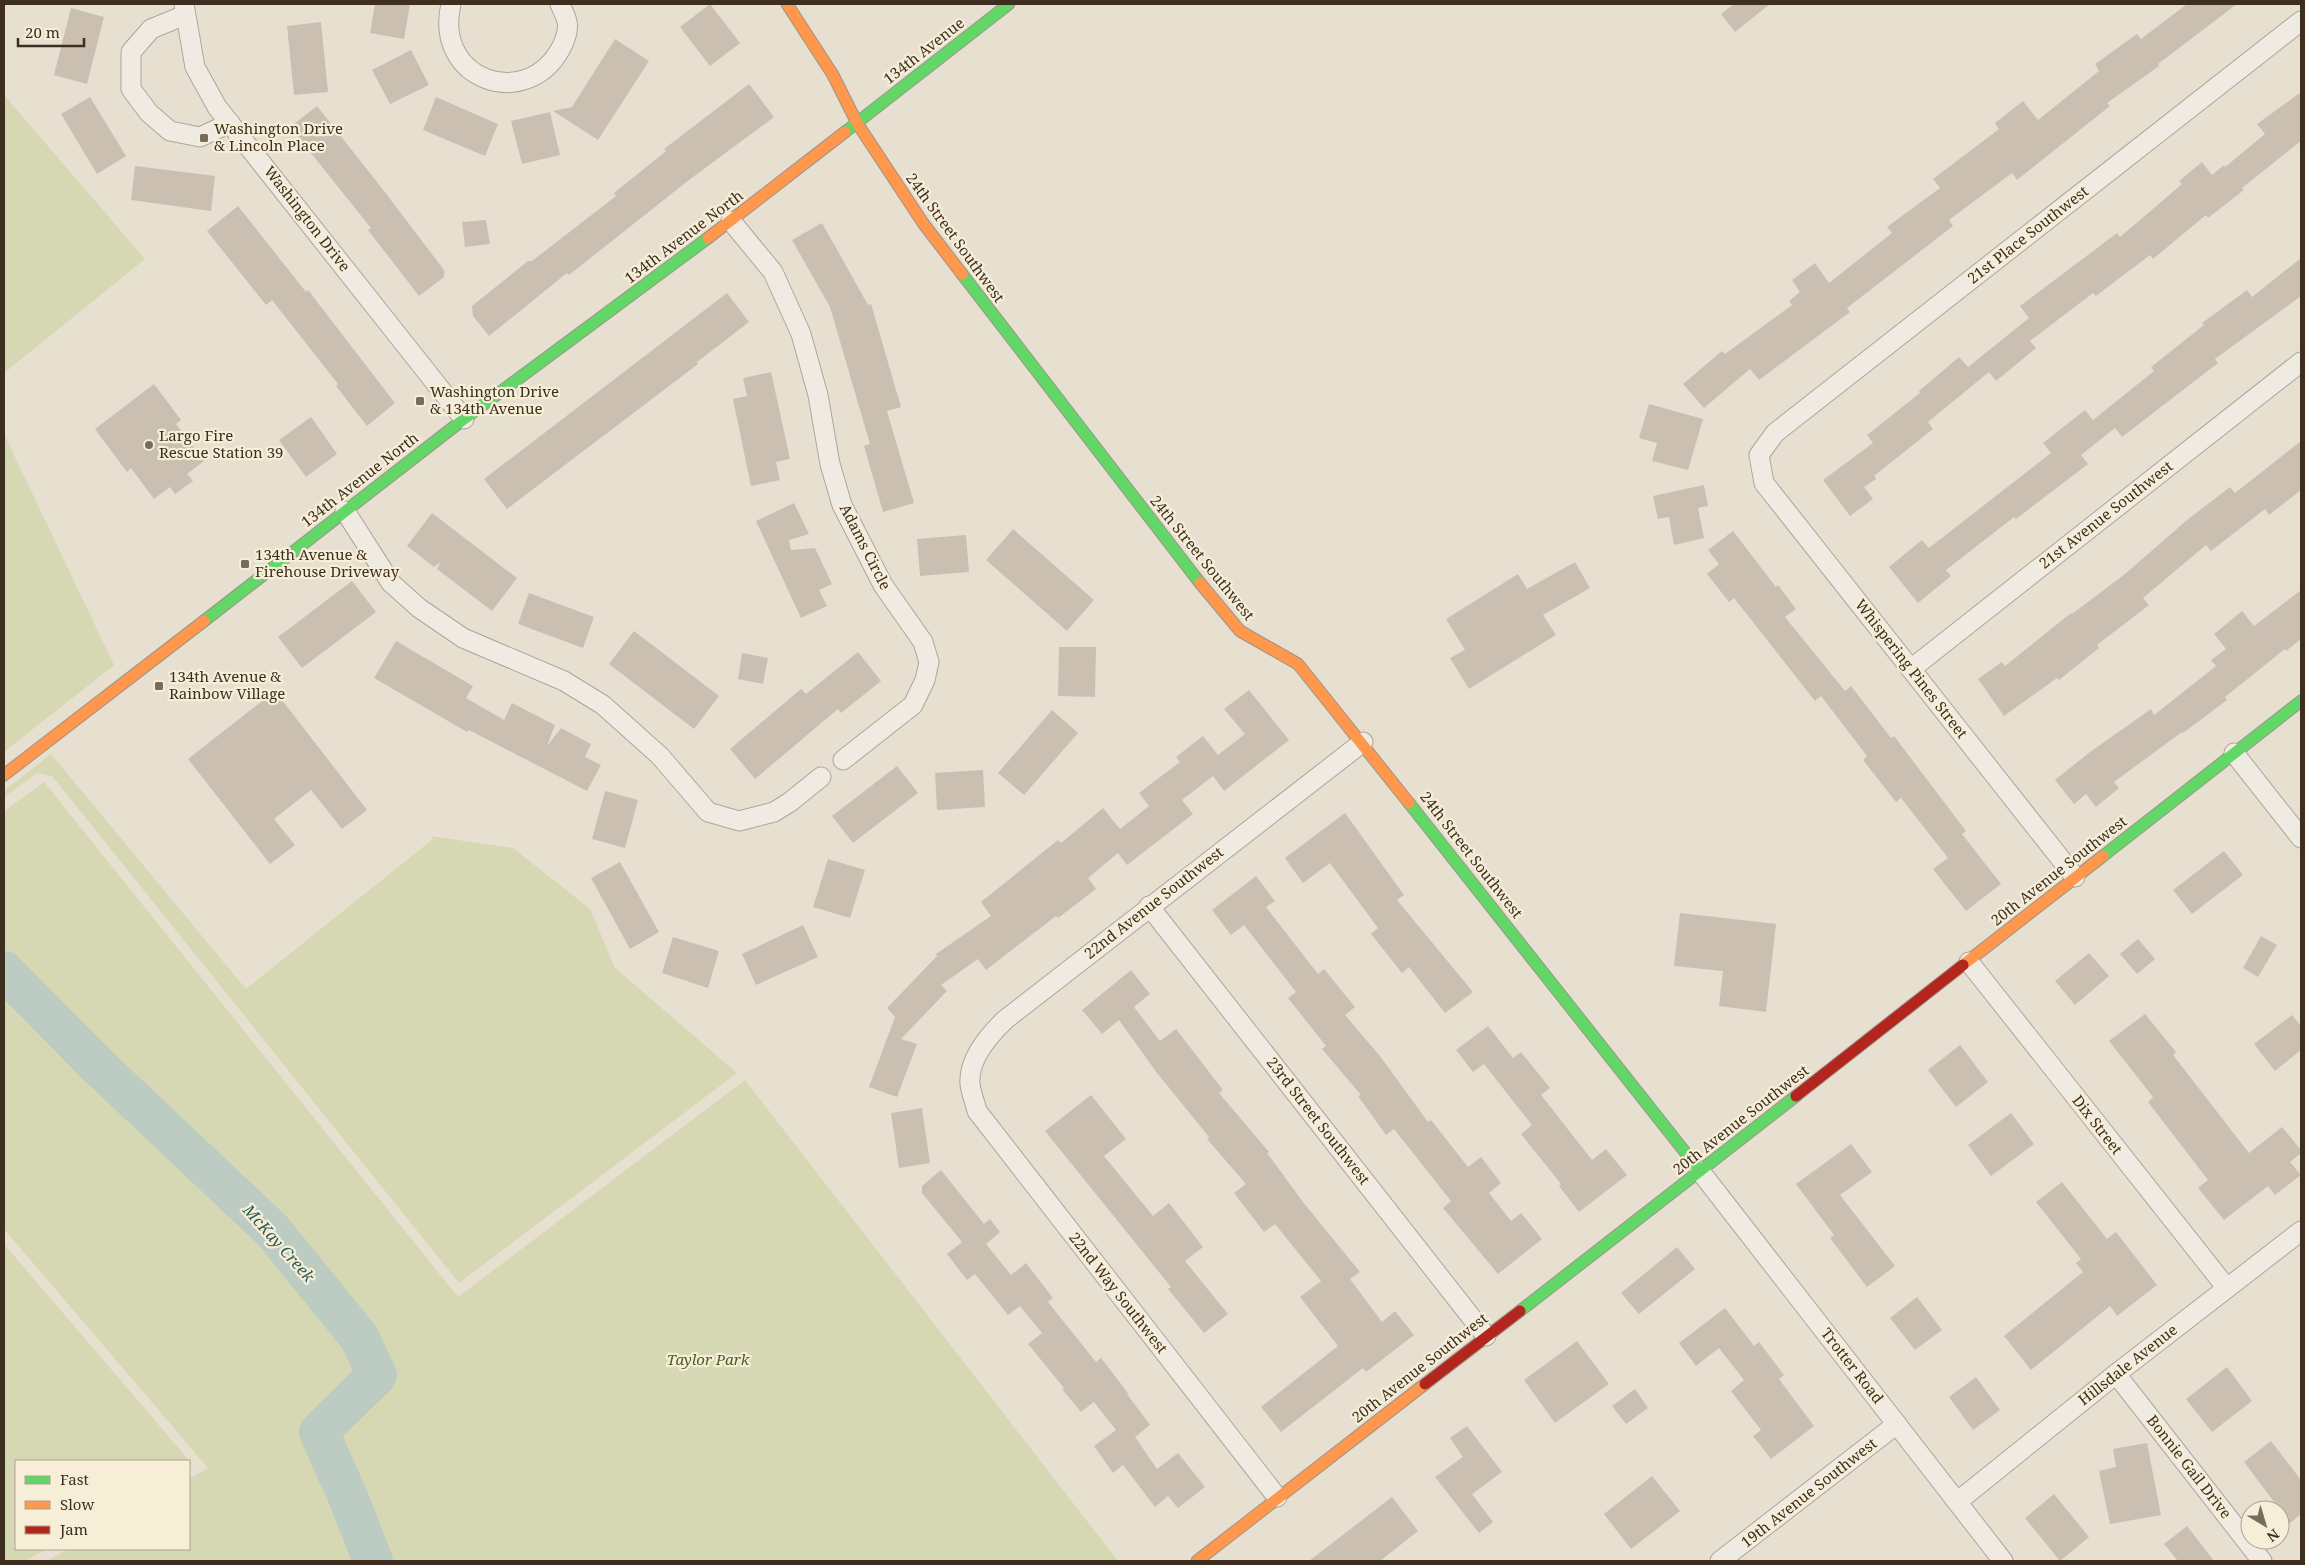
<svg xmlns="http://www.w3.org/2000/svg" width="2305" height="1565" viewBox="0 0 2305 1565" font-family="'Noto Serif',serif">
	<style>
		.green { fill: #d6d7b3 }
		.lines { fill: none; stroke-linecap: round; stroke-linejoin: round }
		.river { stroke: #bcccc2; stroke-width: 40 }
		.building { fill: #cbbfb2 }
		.street-casing { stroke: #ada599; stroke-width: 21 }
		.fast-casing { stroke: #9c958a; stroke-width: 13 }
		.slow-casing { stroke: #9c958a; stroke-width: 13 }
		.jam-casing { stroke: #9c958a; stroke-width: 13 }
		.street { stroke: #efebe3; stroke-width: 19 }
		.fast { stroke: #63d668; stroke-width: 11 }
		.slow { stroke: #ff974d; stroke-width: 11 }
		.jam { stroke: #b3261e; stroke-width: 11 }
		.poi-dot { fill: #786c5e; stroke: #f7eed8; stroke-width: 2 }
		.labels { text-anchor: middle; stroke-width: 4.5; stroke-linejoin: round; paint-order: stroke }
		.street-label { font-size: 15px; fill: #3d2e20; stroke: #f7eed8 }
		.poi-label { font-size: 15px; fill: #3d2e20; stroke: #f7eed8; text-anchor: start }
		.park-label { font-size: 15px; font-style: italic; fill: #4d5a26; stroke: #f7eed8 }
		.water-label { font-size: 16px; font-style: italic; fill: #2f5d5a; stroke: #f7eed8 }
	</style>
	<rect width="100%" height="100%" fill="#e7e0d1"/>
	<g class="green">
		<path d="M 4,95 L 145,259 L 4,373 Z"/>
		<path d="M 4,434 L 114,665 L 4,752 Z"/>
		<path d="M 51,754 L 246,989 L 433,839 L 430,836 L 513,848 L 590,909 L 615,968 L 737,1073 L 459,1283 L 52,776 L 37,773 L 4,797 L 4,791 Z"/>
		<path d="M 44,782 L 458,1297 L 745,1080 L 1118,1561 L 47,1561 L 68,1549 L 189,1549 L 189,1479 L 208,1468 L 4,1229 L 4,811 Z"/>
		<path d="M 4,1244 L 192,1464 L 189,1466 L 189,1461 L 16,1461 L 16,1549 L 47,1549 L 25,1561 L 4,1561 Z"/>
	</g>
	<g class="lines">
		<path class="river" d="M 4,971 L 97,1065 L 272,1230 L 359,1337 L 377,1375 L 319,1432 L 348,1497 L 373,1561"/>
	</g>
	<g class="building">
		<path d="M 375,4 L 410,4 L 404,39 L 370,33 Z"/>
		<path d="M 710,4 L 740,43 L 710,66 L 680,27 Z"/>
		<path d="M 1734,4 L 1770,4 L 1735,32 L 1721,14 Z"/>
		<path d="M 2187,4 L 2237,4 L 2158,64 L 2159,66 L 2107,103 L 2110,106 L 2017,180 L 2012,173 L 1949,220 L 1953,226 L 1847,308 L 1850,312 L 1759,380 L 1750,369 L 1704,408 L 1683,384 L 1722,351 L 1725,354 L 1792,305 L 1789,301 L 1800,292 L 1792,280 L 1815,263 L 1829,283 L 1892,233 L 1887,227 L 1940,188 L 1933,179 L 1999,129 L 1995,123 L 2023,101 L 2038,120 L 2099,71 L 2095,64 L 2137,34 L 2141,39 Z"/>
		<path d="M 71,8 L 104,17 L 87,84 L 54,75 Z"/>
		<path d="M 321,22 L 328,92 L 294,95 L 287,26 Z"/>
		<path d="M 615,39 L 649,61 L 598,140 L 553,111 L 572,107 Z"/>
		<path d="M 411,50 L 429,85 L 390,104 L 372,70 Z"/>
		<path d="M 749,84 L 774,117 L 689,180 L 569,275 L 567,273 L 489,336 L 473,316 L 472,306 L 528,261 L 532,261 L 616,196 L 614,193 L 666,151 L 664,149 Z"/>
		<path d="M 2301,92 L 2301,141 L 2242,188 L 2244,190 L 2208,218 L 2206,215 L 2153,259 L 2150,255 L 2096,296 L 2093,293 L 2030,341 L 2036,348 L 1996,381 L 1989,372 L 1928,422 L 1933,429 L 1874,476 L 1876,479 L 1864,487 L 1873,499 L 1850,516 L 1823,480 L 1873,443 L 1867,435 L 1920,393 L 1919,391 L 1959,357 L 1968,367 L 2029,318 L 2020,306 L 2117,233 L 2120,237 L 2182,184 L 2179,181 L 2202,162 L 2212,175 L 2224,165 L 2225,167 L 2265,134 L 2257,124 Z"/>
		<path d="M 90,97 L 126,156 L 97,174 L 61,114 Z"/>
		<path d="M 436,97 L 498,124 L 485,156 L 423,130 Z"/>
		<path d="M 317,106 L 384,191 L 444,270 L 444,277 L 419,296 L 368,230 L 371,228 L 290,127 Z"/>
		<path d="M 550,112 L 560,155 L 522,164 L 511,121 Z"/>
		<path d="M 135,166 L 215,176 L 211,211 L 131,200 Z"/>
		<path d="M 238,206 L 306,292 L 308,290 L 395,403 L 367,426 L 336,386 L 338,384 L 272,300 L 266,305 L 207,231 Z"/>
		<path d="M 486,220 L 490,244 L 465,247 L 462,222 Z"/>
		<path d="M 822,223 L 868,305 L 871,304 L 901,407 L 887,411 L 914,503 L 883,512 L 864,446 L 870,444 L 830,307 L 792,240 Z"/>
		<path d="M 2301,258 L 2301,296 L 2215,359 L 2218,363 L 2122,437 L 2115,428 L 2081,455 L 2088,464 L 2016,519 L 2014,517 L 1946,570 L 1951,576 L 1918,603 L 1889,567 L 1922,540 L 1929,548 L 2051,453 L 2043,443 L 2085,410 L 2093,420 L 2154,371 L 2151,367 L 2204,325 L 2202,323 L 2247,290 L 2252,297 Z"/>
		<path d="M 727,293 L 749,322 L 697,362 L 698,364 L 507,509 L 484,479 Z"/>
		<path d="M 771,372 L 790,459 L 776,462 L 780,480 L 751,486 L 733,399 L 747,396 L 743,378 Z"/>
		<path d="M 154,384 L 181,420 L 176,424 L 204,461 L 187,474 L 193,481 L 175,494 L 170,487 L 154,499 L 131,468 L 127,472 L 95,429 Z"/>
		<path d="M 1649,404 L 1703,419 L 1688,470 L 1652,461 L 1657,443 L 1639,438 Z"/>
		<path d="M 311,417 L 337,454 L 306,477 L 279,440 Z"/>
		<path d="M 2301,441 L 2301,490 L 2269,515 L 2265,509 L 2211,551 L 2206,545 L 2143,598 L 2149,605 L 2097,645 L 2099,648 L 2059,680 L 2057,678 L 2004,716 L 1978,679 L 2002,662 L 2005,666 L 2071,613 L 2072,614 L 2125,574 L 2187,520 L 2230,487 L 2235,493 Z"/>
		<path d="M 1704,485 L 1708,506 L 1698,508 L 1704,538 L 1674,545 L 1669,517 L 1658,519 L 1653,496 Z"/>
		<path d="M 794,503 L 809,534 L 789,540 L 791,550 L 815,548 L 832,584 L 819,590 L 827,606 L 801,618 L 756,521 Z"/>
		<path d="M 432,513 L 517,578 L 492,611 L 437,569 L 441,562 L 434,567 L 407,546 Z"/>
		<path d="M 1013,529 L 1094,600 L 1067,631 L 986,560 Z"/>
		<path d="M 1733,531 L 1776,587 L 1778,585 L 1796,609 L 1785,617 L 1845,691 L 1851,686 L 1891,738 L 1894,736 L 1966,831 L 1962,834 L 2001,884 L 1966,911 L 1933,869 L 1948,858 L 1901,798 L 1896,802 L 1863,760 L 1867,756 L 1821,696 L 1815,701 L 1734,598 L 1729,602 L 1707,574 L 1719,564 L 1708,550 Z"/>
		<path d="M 966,535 L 969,572 L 920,576 L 917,539 Z"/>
		<path d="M 1575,562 L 1590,588 L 1543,615 L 1556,635 L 1469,689 L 1450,658 L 1465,650 L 1446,619 L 1518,574 L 1527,589 Z"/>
		<path d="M 352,581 L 376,612 L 302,668 L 278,637 Z"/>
		<path d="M 2301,590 L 2301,639 L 2286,651 L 2285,649 L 2225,697 L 2227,700 L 2183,733 L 2182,732 L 2114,782 L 2119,788 L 2096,807 L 2086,794 L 2074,804 L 2055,780 L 2090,752 L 2151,709 L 2154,715 L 2216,666 L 2211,660 L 2226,649 L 2214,634 L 2242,611 L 2254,626 Z"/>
		<path d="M 529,593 L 594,617 L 583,648 L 518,624 Z"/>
		<path d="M 634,631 L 719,696 L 694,729 L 609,664 Z"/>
		<path d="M 396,641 L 473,686 L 466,698 L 504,720 L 512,703 L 555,725 L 547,746 L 561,728 L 591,744 L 585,757 L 601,765 L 587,791 L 469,730 L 467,732 L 374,678 Z"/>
		<path d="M 1059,647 L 1096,647 L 1095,697 L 1058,696 Z"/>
		<path d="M 858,652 L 881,681 L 841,713 L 838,709 L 755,779 L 730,749 L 801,689 L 806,694 Z"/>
		<path d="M 742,653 L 768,658 L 763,684 L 738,679 Z"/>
		<path d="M 1249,690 L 1289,740 L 1224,791 L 1213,776 L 1182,800 L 1193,814 L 1127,865 L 1118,853 L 1088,878 L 1096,889 L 1058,918 L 1056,916 L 986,970 L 978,959 L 941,985 L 947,991 L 901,1039 L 917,1044 L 897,1097 L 869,1087 L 895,1017 L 887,1008 L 937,956 L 936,954 L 991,916 L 981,902 L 1058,840 L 1061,843 L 1103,808 L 1120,829 L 1149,806 L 1139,793 L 1180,762 L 1176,757 L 1203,736 L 1218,755 L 1245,734 L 1224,709 Z"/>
		<path d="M 275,691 L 367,810 L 342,829 L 311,790 L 274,819 L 295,845 L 270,864 L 188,759 Z"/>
		<path d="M 1052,710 L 1078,733 L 1024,795 L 998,773 Z"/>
		<path d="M 897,766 L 918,793 L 853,843 L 832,816 Z"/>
		<path d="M 983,770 L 985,807 L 937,810 L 935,773 Z"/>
		<path d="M 605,791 L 638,800 L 625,848 L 592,839 Z"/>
		<path d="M 1345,813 L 1404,895 L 1397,900 L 1473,992 L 1445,1013 L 1409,967 L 1402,973 L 1371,934 L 1378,928 L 1330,863 L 1303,883 L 1285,858 Z"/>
		<path d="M 2224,851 L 2243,875 L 2192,914 L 2173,890 Z"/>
		<path d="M 828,859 L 865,870 L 850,918 L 813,907 Z"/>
		<path d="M 620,862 L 659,932 L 630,949 L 591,878 Z"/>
		<path d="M 1256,876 L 1275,901 L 1266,907 L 1318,974 L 1324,969 L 1355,1007 L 1345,1015 L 1380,1056 L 1428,1122 L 1431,1120 L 1468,1167 L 1481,1157 L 1501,1183 L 1489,1193 L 1511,1221 L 1521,1213 L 1542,1239 L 1498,1274 L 1443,1208 L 1451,1201 L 1394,1129 L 1386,1135 L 1358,1096 L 1361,1095 L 1322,1049 L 1326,1046 L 1288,998 L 1296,992 L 1244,925 L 1231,935 L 1212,910 Z"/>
		<path d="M 1680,913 L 1776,924 L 1766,1012 L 1719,1006 L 1723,971 L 1674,966 Z"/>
		<path d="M 803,925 L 818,957 L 756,985 L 742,954 Z"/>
		<path d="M 2261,936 L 2277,945 L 2258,977 L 2243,968 Z"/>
		<path d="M 673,937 L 719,951 L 708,988 L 662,973 Z"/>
		<path d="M 2138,939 L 2155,959 L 2137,974 L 2120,954 Z"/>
		<path d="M 2089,953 L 2109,976 L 2075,1005 L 2055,981 Z"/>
		<path d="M 1131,970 L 1150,994 L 1134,1007 L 1160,1041 L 1176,1029 L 1223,1090 L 1219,1093 L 1269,1152 L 1267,1153 L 1303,1202 L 1360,1272 L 1350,1279 L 1382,1322 L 1395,1311 L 1414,1335 L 1366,1372 L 1363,1368 L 1281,1432 L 1261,1407 L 1338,1346 L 1300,1297 L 1321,1281 L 1275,1224 L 1264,1232 L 1234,1193 L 1246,1184 L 1207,1139 L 1209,1137 L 1157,1073 L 1119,1020 L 1102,1034 L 1082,1010 Z"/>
		<path d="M 2145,1014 L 2176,1052 L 2173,1055 L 2249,1153 L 2282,1127 L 2301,1150 L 2301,1153 L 2290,1162 L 2301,1175 L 2275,1195 L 2268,1186 L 2224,1220 L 2198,1188 L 2208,1180 L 2148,1102 L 2153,1097 L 2109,1041 Z"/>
		<path d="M 2292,1015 L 2301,1026 L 2301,1050 L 2275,1071 L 2254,1044 Z"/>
		<path d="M 1488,1026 L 1513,1058 L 1521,1052 L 1550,1088 L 1541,1095 L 1592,1160 L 1606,1149 L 1627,1175 L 1579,1212 L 1559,1186 L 1561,1184 L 1521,1134 L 1532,1125 L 1484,1064 L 1473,1072 L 1456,1050 Z"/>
		<path d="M 1960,1045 L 1988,1082 L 1956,1107 L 1928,1070 Z"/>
		<path d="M 1091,1095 L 1126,1139 L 1104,1156 L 1153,1216 L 1169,1203 L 1203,1247 L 1185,1261 L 1228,1314 L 1204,1333 L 1168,1289 L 1171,1287 L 1045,1131 Z"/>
		<path d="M 922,1108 L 930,1163 L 899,1168 L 891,1113 Z"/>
		<path d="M 2011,1113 L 2034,1144 L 1991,1176 L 1968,1145 Z"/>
		<path d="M 1851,1144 L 1872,1172 L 1840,1195 L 1895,1266 L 1867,1287 L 1830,1238 L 1834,1235 L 1796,1184 Z"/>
		<path d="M 941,1170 L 984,1224 L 990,1219 L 1000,1232 L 986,1244 L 1011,1275 L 1026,1263 L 1053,1298 L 1048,1302 L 1096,1362 L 1101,1358 L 1128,1393 L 1127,1394 L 1150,1425 L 1135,1437 L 1157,1469 L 1178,1453 L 1205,1487 L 1178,1508 L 1168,1496 L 1155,1507 L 1123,1465 L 1113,1473 L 1094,1446 L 1116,1430 L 1094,1402 L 1081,1412 L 1062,1389 L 1064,1388 L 1028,1344 L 1042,1333 L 1020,1306 L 1008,1315 L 975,1274 L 967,1280 L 947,1254 L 962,1242 L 922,1193 L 922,1186 Z"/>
		<path d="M 2062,1182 L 2107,1239 L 2116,1232 L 2157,1285 L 2117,1316 L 2110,1306 L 2031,1370 L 2004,1336 L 2083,1272 L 2076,1263 L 2081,1259 L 2036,1202 Z"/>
		<path d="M 1677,1247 L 1695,1269 L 1639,1314 L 1621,1293 Z"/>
		<path d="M 1917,1297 L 1942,1330 L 1915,1350 L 1890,1318 Z"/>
		<path d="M 1725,1308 L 1754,1346 L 1759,1342 L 1784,1375 L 1779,1379 L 1814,1426 L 1771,1459 L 1753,1436 L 1761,1430 L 1731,1391 L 1744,1380 L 1719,1348 L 1696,1366 L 1679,1343 Z"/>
		<path d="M 1577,1341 L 1609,1384 L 1555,1423 L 1524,1380 Z"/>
		<path d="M 2227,1367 L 2252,1401 L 2212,1432 L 2186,1399 Z"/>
		<path d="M 1976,1377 L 2000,1410 L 1973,1430 L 1949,1397 Z"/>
		<path d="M 1635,1389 L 1648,1408 L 1626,1424 L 1612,1406 Z"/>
		<path d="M 1467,1426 L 1502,1472 L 1472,1494 L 1493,1522 L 1479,1533 L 1435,1477 L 1463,1457 L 1450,1438 Z"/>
		<path d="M 2271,1441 L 2301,1480 L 2301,1514 L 2290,1523 L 2244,1462 Z"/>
		<path d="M 2147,1443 L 2161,1515 L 2110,1524 L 2099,1471 L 2116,1467 L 2113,1449 Z"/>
		<path d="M 1652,1476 L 1680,1511 L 1631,1549 L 1604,1514 Z"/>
		<path d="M 2054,1494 L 2089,1537 L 2060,1561 L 2025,1518 Z"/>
		<path d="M 1392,1497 L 1418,1531 L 1380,1561 L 1309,1561 Z"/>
		<path d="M 2187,1526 L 2214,1561 L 2178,1561 L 2164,1544 Z"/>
	</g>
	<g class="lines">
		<defs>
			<g id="street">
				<path d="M 184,4 L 195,67 L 217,107 L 464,419"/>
				<path d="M 451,4 C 433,81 527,112 561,48 C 565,41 569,29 567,22 C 566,16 562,9 560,4"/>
				<path d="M 185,15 L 151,29 L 131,52 L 131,89 L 149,113 L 170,131 L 200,137 L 230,123"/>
				<path d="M 731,221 L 773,272 L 801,334 L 818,395 L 830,464 L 842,505 L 883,585 L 923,642 L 929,662 L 925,680 L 913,705 L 843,760"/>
				<path d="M 345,511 L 391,583 L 419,608 L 463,638 L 564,681 L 603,705 L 660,756 L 708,812 L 739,821 L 774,812 L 790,802 L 821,777"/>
				<path d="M 1911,669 L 2301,362"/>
				<path d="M 2234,753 L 2301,838"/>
				<path d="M 2075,877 L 1764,483 L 1759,455 L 1775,433 L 2301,21"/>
				<path d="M 1149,906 L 1486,1336"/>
				<path d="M 1969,962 L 2226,1287"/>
				<path d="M 1700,1171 L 2003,1561"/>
				<path d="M 2116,1374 L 2262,1561"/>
				<path d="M 1277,1497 L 977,1111 C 975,1102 971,1093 970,1084 C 968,1059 989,1035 1006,1019 L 1363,742"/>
				<path d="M 1957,1502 L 2116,1374 L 2301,1231"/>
				<path d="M 1720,1561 L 1897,1424"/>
			</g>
			<g id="fast">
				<path d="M 845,132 L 1009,4"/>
				<path d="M 962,274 L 1200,583"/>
				<path d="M 204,621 L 464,419 L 708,238"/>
				<path d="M 1409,803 L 1700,1171"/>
				<path d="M 2103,856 L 2301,701"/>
				<path d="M 1520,1311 L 1796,1096"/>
			</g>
			<g id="slow">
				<path d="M 787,4 L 833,75 L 857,123 L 923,223 L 962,274"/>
				<path d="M 708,238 L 845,132"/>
				<path d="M 1200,583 L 1240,631 L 1298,664 L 1409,803"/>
				<path d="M 4,775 L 204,621"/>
				<path d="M 1963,965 L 2103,856"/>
				<path d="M 1197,1561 L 1425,1384"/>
			</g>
			<g id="jam">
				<path d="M 1796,1096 L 1963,965"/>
				<path d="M 1425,1384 L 1520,1311"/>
			</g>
		</defs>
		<use href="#street" class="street-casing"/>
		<use href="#fast" class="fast-casing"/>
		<use href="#slow" class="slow-casing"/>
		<use href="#jam" class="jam-casing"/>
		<use href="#street" class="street"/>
		<use href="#fast" class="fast"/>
		<use href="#slow" class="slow"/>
		<use href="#jam" class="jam"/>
	</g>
	<g class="poi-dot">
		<rect x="199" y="133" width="10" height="10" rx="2.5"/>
		<rect x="415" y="396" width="10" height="10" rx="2.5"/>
		<circle cx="149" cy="445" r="5"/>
		<rect x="240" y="559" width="10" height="10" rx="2.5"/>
		<rect x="154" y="681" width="10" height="10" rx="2.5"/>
	</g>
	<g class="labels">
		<g class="street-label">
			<text transform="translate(924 51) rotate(-38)" y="5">134th Avenue</text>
			<text transform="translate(307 219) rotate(52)" y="5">Washington Drive</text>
			<text transform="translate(2028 235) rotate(-38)" y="5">21st Place Southwest</text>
			<text transform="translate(684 237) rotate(-37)" y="5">134th Avenue North</text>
			<text transform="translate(955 238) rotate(54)" y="5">24th Street Southwest</text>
			<text transform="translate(360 480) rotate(-38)" y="5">134th Avenue North</text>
			<text transform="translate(2106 515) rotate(-38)" y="5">21st Avenue Southwest</text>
			<text transform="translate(865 547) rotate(63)" y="5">Adams Circle</text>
			<text transform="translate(1202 558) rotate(51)" y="5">24th Street Southwest</text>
			<text transform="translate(1911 669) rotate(52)" y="5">Whispering Pines Street</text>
			<text transform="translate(1471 855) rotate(52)" y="5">24th Street Southwest</text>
			<text transform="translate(2059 871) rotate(-38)" y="5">20th Avenue Southwest</text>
			<text transform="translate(1154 903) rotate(-38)" y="5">22nd Avenue Southwest</text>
			<text transform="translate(1741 1120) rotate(-38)" y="5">20th Avenue Southwest</text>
			<text transform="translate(1318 1121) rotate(52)" y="5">23rd Street Southwest</text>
			<text transform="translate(2097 1125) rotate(52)" y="5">Dix Street</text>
			<text transform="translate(1118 1293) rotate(52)" y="5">22nd Way Southwest</text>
			<text transform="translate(2128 1365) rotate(-38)" y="5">Hillsdale Avenue</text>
			<text transform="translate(1852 1366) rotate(52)" y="5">Trotter Road</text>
			<text transform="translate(1420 1368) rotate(-38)" y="5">20th Avenue Southwest</text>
			<text transform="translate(2189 1467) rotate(52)" y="5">Bonnie Gail Drive</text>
			<text transform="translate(1809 1493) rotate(-38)" y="5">19th Avenue Southwest</text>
		</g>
		<g class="poi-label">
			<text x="214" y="134">Washington Drive<tspan x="214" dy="17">&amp; Lincoln Place</tspan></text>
			<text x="430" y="397">Washington Drive<tspan x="430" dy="17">&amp; 134th Avenue</tspan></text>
			<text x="159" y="441">Largo Fire<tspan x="159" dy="17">Rescue Station 39</tspan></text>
			<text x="255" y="560">134th Avenue &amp;<tspan x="255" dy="17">Firehouse Driveway</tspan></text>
			<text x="169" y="682">134th Avenue &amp;<tspan x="169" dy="17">Rainbow Village</tspan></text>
		</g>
		<g class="park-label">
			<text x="708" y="1365">Taylor Park</text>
		</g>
		<g class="water-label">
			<text transform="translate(279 1243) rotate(48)" y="6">McKay Creek</text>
		</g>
	</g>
	<rect width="2305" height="1565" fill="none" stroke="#3d2e20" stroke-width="10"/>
	<rect x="15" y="1460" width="175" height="90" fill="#f7eed8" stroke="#ada18e"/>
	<rect x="25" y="1476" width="25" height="8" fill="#63d668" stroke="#ada18e"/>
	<text x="60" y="1485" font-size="15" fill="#3d2e20">Fast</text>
	<rect x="25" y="1501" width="25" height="8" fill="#ff974d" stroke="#ada18e"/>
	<text x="60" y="1510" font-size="15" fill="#3d2e20">Slow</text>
	<rect x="25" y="1526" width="25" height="8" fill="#b3261e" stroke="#ada18e"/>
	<text x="60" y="1535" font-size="15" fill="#3d2e20">Jam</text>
	<g transform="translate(2265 1525) rotate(142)"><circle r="24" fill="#f7eed8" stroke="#ada18e"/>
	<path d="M0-4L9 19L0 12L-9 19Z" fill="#786c5e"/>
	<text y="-8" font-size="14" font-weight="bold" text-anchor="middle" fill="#3d2e20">N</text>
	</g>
	<path d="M18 38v8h66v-8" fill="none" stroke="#3d2e20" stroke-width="2.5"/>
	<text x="25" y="38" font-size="15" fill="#3d2e20" stroke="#f7eed8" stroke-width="4" paint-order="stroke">20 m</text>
</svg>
